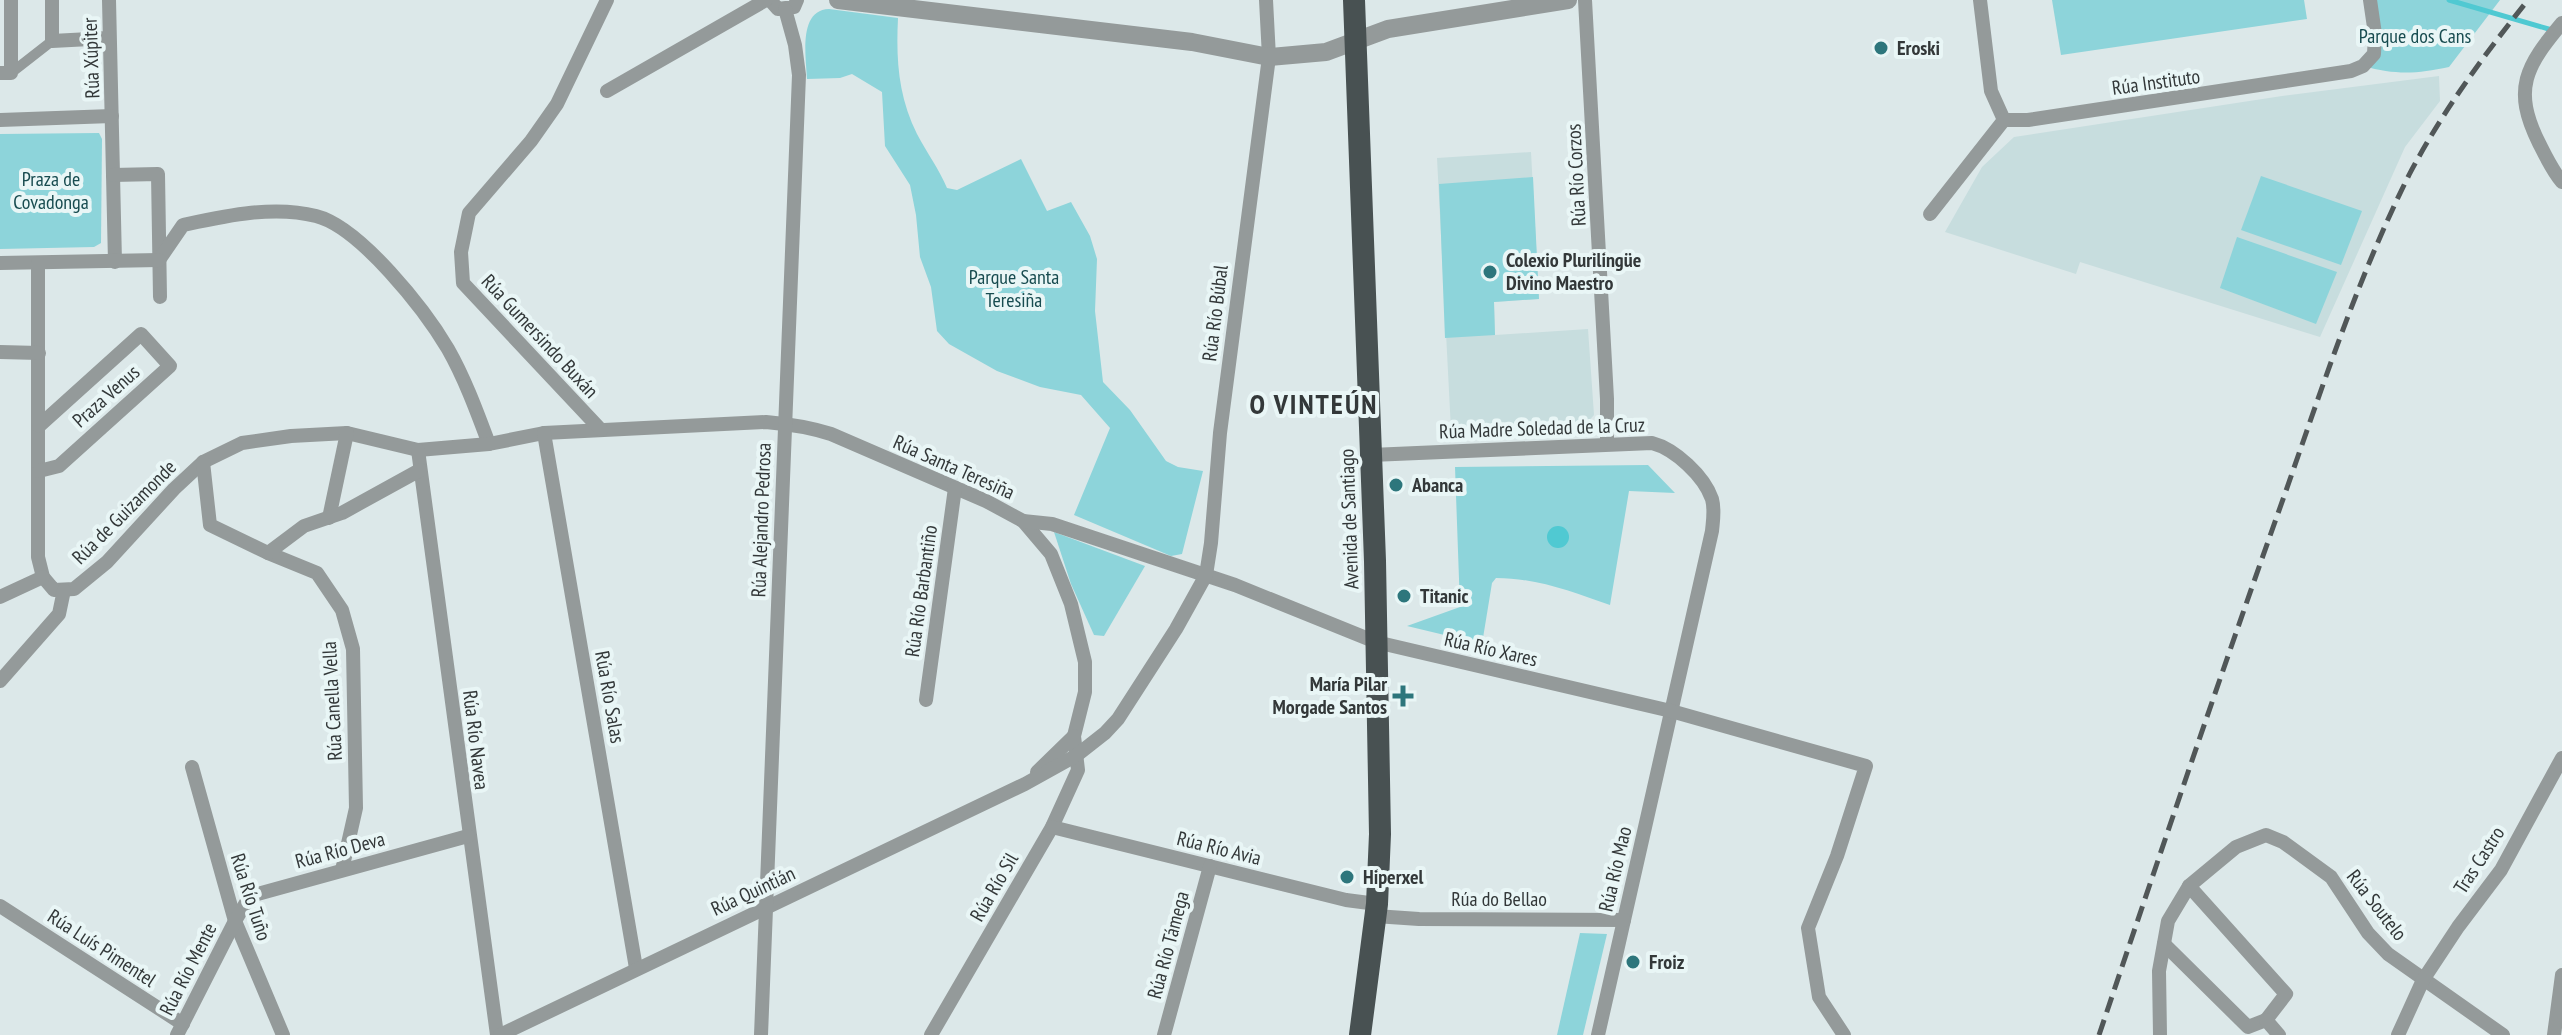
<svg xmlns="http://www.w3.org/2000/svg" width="2562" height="1035" viewBox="0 0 2562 1035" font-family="'PT Sans Narrow',sans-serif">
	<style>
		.built { fill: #c7ddde }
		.green { fill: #8dd4da }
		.water { fill: #50c9d2 }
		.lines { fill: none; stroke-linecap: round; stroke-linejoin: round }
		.stream { stroke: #50c9d2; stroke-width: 5 }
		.pedestrian { stroke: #949a9a; stroke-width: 10 }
		.minor { stroke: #949a9a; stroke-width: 14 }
		.tertiary { stroke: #949a9a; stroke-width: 18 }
		.trunk { stroke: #485152; stroke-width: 22 }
		.rail { stroke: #515758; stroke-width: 5; stroke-dasharray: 16 8; stroke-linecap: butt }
		.poi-dot { fill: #2d767c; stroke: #e9f6f6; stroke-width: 3 }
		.labels { text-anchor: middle; stroke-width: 8; stroke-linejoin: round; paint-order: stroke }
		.park-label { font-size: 20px; fill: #184c50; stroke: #e9f6f6 }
		.poi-label { font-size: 20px; font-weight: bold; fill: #333839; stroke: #e9f6f6; text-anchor: start }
		.street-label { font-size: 20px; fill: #333839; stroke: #e9f6f6 }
		.district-label { font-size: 28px; font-weight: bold; letter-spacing: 2px; fill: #333839; stroke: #e9f6f6 }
	</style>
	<rect width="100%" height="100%" fill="#dce8e9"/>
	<g class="built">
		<path d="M 2439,76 L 2440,101 L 2405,147 L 2320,337 L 2080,262 L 2076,274 L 1945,232 L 1982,167 L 2014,137 L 2282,96 Z"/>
		<path d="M 1531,152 L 1539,299 L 1494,302 L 1495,335 L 1588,329 L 1594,415 L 1586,424 L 1451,430 L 1437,158 Z"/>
	</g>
	<g class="green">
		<path d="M 2052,0 L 2304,0 L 2307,19 L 2061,55 Z"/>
		<path d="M 2370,0 L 2500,0 L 2449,67 C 2416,74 2396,75 2363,66 L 2374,54 Z"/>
		<path d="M 829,9 L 898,18 C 896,59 898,96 917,134 C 927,153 939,169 947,188 L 957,190 L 1021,159 L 1047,211 L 1071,202 L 1090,236 L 1097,259 L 1095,311 L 1103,382 L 1130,410 L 1166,461 L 1178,467 L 1203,471 L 1182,554 L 1171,556 L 1074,515 L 1110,428 L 1081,395 L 1040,387 L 997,371 L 949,344 L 937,331 L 931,287 L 920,257 L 916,215 L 910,185 L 885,146 L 882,92 L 852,74 L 840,78 L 807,79 C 806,57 798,10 829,9 Z"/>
		<path d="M 99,133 L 102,139 L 101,243 L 94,247 L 0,249 L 0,134 Z"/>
		<path d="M 2261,176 L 2362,211 L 2341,265 L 2241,230 Z"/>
		<path d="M 1533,177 L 1539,299 L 1494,302 L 1495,335 L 1445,338 L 1439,184 Z"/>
		<path d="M 2237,237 L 2337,272 L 2316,324 L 2220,288 Z"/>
		<path d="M 1648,465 L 1675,493 L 1629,491 L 1610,605 C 1572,592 1537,578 1496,578 L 1492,583 L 1482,644 L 1407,626 L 1460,607 L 1455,467 Z"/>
		<path d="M 1054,532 L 1145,566 L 1104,636 L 1094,635 L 1071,584 Z"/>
		<path d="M 1580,933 L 1607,934 L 1583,1035 L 1557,1035 Z"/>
	</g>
	<circle class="water" cx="1558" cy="537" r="11"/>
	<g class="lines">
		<path class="stream" d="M 2449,0 L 2552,30"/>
		<path class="pedestrian" d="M 11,73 L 52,41"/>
		<g class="minor">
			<path d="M 52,0 L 52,41 L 109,38"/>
			<path d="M 109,0 L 115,262"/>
			<path d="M 770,0 L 778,9 L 794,7 L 797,0"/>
			<path d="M 1585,0 L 1607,399 L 1607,444"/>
			<path d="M 1980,0 L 1991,91 L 2004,120 L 2028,120 L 2351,71 L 2363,66 L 2374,54 L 2375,34 L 2370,0"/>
			<path d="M 2562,23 C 2526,66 2512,89 2539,143 C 2546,157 2552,170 2562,182"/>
			<path d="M 0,73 L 11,73 L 11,0"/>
			<path d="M 607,91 L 766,0"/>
			<path d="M 0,120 L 112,116"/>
			<path d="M 113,175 L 158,174 L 160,297"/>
			<path d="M 1930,214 L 2004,120"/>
			<path d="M 159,260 L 183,225 C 225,216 273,205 316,216 C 360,227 425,310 448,349 C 465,379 477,412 489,444"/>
			<path d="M 0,263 L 159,260"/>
			<path d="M 38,263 L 38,557 L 43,577 L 54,590 L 74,589 L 107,562 L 174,489 L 203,462 L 242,443 L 291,436 L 347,433 L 418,450 L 489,444 L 544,433 L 766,422 C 789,424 809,427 831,434 L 986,501 L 1023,521 L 1051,554 L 1071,604 L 1085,662 L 1085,692 L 1074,736 L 1078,770 L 1052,827 L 931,1035"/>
			<path d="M 0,352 L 39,353"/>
			<path d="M 601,430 L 463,283 L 461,252 L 469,213 L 531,141 L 557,104 L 607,0"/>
			<path d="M 544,433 L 636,968"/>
			<path d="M 418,450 L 497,1035"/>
			<path d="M 1371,455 L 1652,443 C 1675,449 1704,476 1712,499 C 1715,510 1713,520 1712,531 L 1598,1035"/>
			<path d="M 203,462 L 210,525 L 268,553 L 317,573 L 342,610 L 353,649 L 356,808 L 342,870"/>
			<path d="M 39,471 L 59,466 L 170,366 L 141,334 L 39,426"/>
			<path d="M 329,518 L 347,433"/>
			<path d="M 1023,521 L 1052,524 L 1235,585 L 1376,642 L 1671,711 L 1866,766 L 1837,856 L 1808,928 L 1819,997 L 1844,1035"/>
			<path d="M 268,553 L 304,526 L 342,513 L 420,470"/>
			<path d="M 0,597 L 43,577"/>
			<path d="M 0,681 L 59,614 L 64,590"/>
			<path d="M 926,700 L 955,488"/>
			<path d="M 192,767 L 235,921 L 283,1035"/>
			<path d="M 1037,772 L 1074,736"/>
			<path d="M 1052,827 L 1346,900 L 1377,904"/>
			<path d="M 2189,886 L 2286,994 L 2266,1020"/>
			<path d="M 0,906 L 183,1024"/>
			<path d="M 1375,916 L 1419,919 L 1624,920"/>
			<path d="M 2164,944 L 2248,1027 L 2266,1020"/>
			<path d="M 2266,1020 L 2279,1035"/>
			<path d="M 177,1035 L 235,921 L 250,896 L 468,836"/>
			<path d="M 500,1035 L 1025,784 L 1077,755 L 1105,733 L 1118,719 L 1176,629 L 1206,575 L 1211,543 L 1220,433 L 1269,57 L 1266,0"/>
			<path d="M 761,1035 L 799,75 L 795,45 L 785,9"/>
			<path d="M 1164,1035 L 1210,866"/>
			<path d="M 2160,1035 L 2159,971 L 2168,921 L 2189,886 L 2236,847 L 2266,835 L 2283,842 L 2331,877 L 2368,933 L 2388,954 L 2503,1035"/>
			<path d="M 2398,1035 L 2423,980 L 2458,927 L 2501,870 L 2562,758"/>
			<path d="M 2554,1035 L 2562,975"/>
		</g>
		<path class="tertiary" d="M 838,0 L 1192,42 L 1269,57 L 1326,52 L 1388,29 L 1568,0"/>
		<path class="trunk" d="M 1354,0 L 1375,561 L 1380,834 L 1377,904 L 1360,1035"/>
		<path class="rail" d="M 2099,1035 C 2157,863 2215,691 2276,519 C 2317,404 2354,285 2409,175 C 2442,112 2484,55 2528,0"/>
	</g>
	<g class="poi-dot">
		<circle cx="1881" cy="48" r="8"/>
		<circle cx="1490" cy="272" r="8"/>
		<circle cx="1396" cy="485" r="8"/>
		<circle cx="1404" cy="596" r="8"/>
		<path d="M1399 684h8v8h8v8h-8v8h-8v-8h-8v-8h8z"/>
		<circle cx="1347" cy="877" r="8"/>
		<circle cx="1633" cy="962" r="8"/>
	</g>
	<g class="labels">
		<g class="park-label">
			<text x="2415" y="43">Parque dos Cans</text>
			<text x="51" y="186">Praza de<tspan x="51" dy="23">Covadonga</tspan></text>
			<text x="1014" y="284">Parque Santa<tspan x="1014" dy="23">Teresiña</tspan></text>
		</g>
		<g class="poi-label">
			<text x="1897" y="55">Eroski</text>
			<text x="1506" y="267">Colexio Plurilingüe<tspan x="1506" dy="23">Divino Maestro</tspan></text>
			<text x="1412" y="492">Abanca</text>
			<text x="1420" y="603">Titanic</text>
			<text x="1387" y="691" text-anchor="end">María Pilar<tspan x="1387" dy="23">Morgade Santos</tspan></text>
			<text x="1363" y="884">Hiperxel</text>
			<text x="1649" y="969">Froiz</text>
		</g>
		<g class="street-label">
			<text transform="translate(91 58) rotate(-92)" y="7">Rúa Xúpiter</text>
			<text transform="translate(2156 82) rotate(-8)" y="7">Rúa Instituto</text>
			<text transform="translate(1576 175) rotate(-93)" y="7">Rúa Río Corzos</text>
			<text transform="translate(1215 313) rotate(-83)" y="7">Rúa Río Búbal</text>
			<text transform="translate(540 336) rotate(47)" y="7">Rúa Gumersindo Buxán</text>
			<text transform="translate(106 396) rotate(-42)" y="7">Praza Venus</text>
			<text transform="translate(1542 428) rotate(-2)" y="7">Rúa Madre Soledad de la Cruz</text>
			<text transform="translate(954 467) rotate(24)" y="7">Rúa Santa Teresiña</text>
			<text transform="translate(124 512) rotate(-45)" y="7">Rúa de Guizamonde</text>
			<text transform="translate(1349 519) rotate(-92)" y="7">Avenida de Santiago</text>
			<text transform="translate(761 520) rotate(-88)" y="7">Rúa Alejandro Pedrosa</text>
			<text transform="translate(921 591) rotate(-82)" y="7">Rúa Río Barbantiño</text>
			<text transform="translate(1491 649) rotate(13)" y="7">Rúa Río Xares</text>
			<text transform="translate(610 697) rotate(80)" y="7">Rúa Río Salas</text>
			<text transform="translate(332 701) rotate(-93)" y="7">Rúa Canella Vella</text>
			<text transform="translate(476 740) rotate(83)" y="7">Rúa Río Navea</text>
			<text transform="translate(1219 848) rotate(14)" y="7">Rúa Río Avia</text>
			<text transform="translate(340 850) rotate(-15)" y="7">Rúa Río Deva</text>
			<text transform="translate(2479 860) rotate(-57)" y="7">Tras Castro</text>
			<text transform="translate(1615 869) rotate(-77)" y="7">Rúa Río Mao</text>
			<text transform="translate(994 887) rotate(-60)" y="7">Rúa Río Sil</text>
			<text transform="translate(753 891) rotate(-25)" y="7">Rúa Quintián</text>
			<text transform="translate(251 897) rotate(72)" y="7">Rúa Río Tuño</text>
			<text x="1499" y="906">Rúa do Bellao</text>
			<text transform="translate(2377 905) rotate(52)" y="7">Rúa Soutelo</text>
			<text transform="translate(1168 945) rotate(-75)" y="7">Rúa Río Támega</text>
			<text transform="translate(102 948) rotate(33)" y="7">Rúa Luís Pimentel</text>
			<text transform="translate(188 969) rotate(-63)" y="7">Rúa Río Mente</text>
		</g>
		<g class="district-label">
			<text x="1314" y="414">O VINTEÚN</text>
		</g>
	</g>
</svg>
